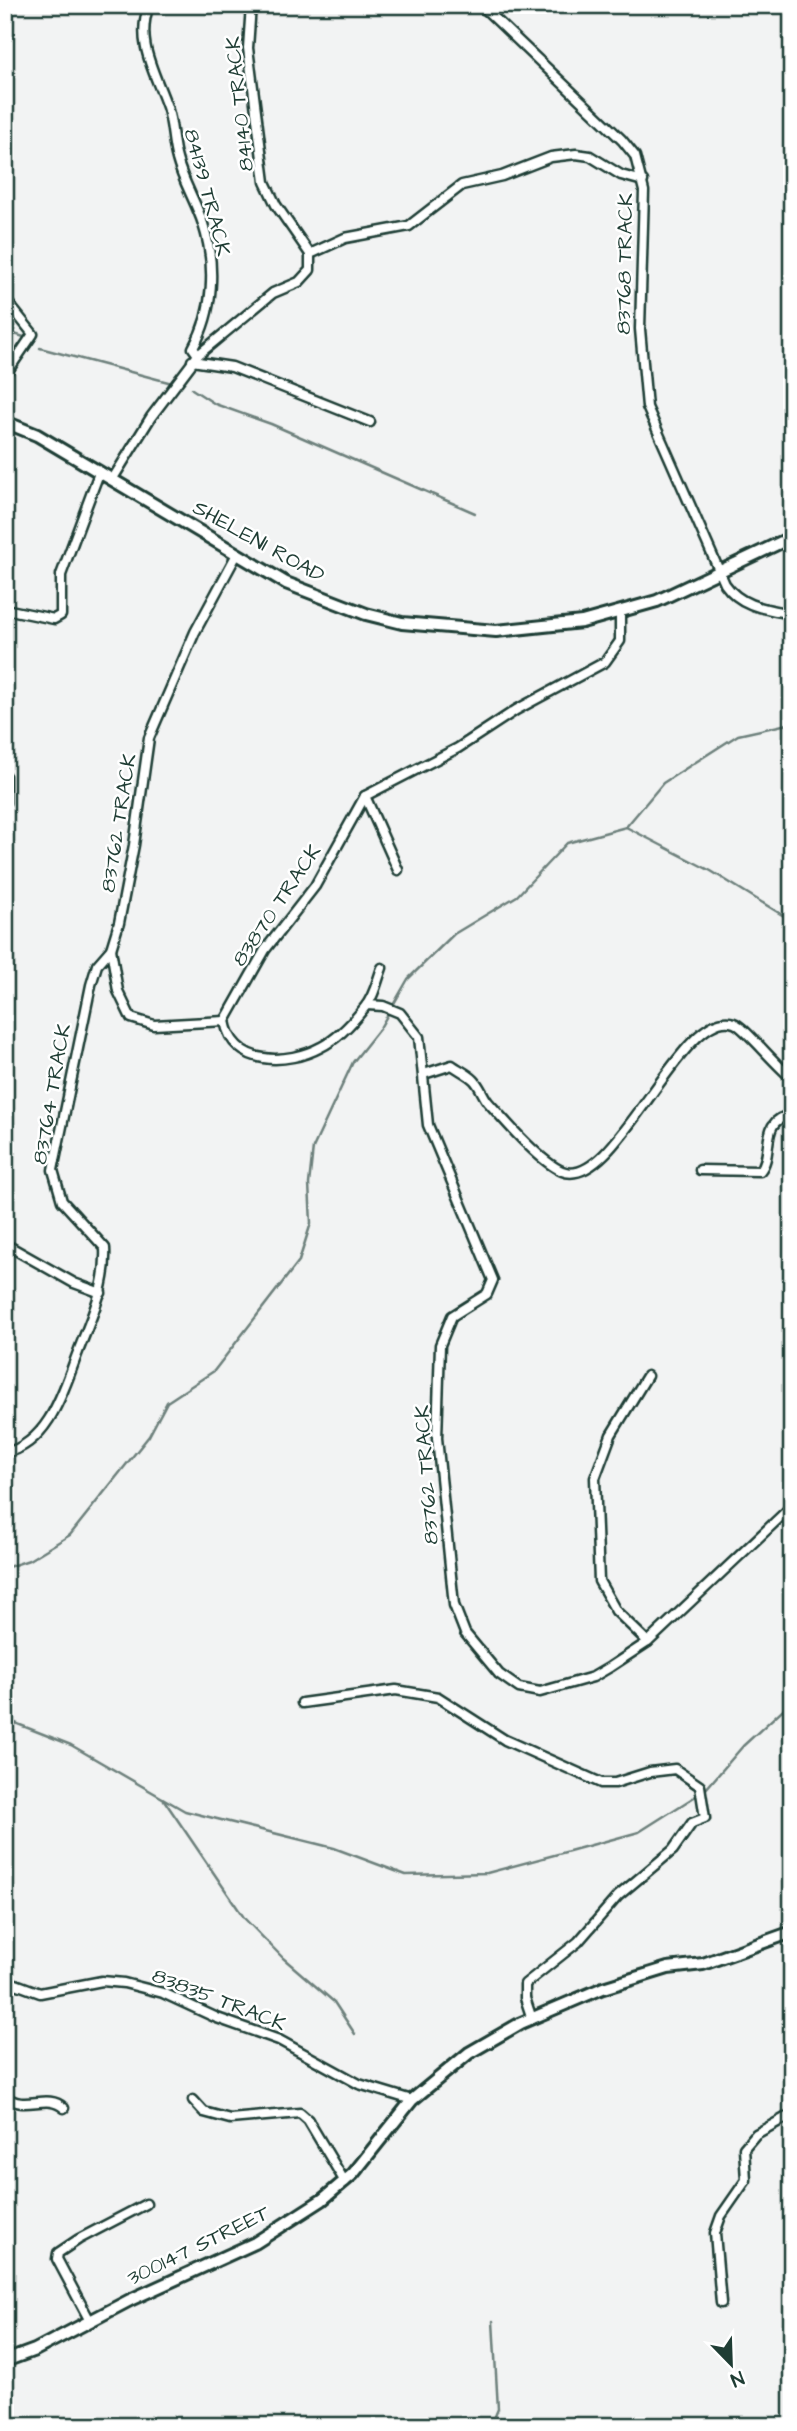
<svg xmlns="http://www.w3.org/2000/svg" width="797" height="2431" viewBox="0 0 797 2431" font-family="'Architects Daughter',sans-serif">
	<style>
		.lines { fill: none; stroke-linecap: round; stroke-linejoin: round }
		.stream { stroke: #6d807b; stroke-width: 2.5 }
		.minor-casing { stroke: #1f3d34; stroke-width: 13 }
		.tertiary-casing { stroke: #1f3d34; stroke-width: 16 }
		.minor { stroke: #fff; stroke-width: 8 }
		.tertiary { stroke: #fff; stroke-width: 10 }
		.labels { text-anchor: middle; stroke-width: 5; stroke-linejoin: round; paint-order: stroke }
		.street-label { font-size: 21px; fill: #1f3d34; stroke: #fff }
	</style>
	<rect width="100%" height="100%" fill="#f2f3f3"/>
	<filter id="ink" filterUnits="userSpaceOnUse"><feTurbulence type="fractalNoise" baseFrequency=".0143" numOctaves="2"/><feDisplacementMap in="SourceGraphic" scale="14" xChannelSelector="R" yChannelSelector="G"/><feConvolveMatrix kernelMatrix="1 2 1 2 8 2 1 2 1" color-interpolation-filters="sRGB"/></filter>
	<g filter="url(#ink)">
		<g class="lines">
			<g class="stream">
				<path d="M 5,331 L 27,338"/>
				<path d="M 40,348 L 172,383"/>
				<path d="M 192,389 L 215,404 L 271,424 L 475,513"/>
				<path d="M 626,827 L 663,783 L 738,735 L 792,723"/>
				<path d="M 5,1568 L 29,1560 L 70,1535 L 149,1436 L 167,1402 L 214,1371 L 299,1261 L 311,1223 L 309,1184 L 313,1148 L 353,1062 L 380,1028 L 408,979 L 454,934 L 517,896 L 567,843 L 626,827 L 711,871 L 792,921"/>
				<path d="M 5,1719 L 71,1745 L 185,1811 L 334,1848 L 406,1875 L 487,1873 L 573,1850 L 639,1832 L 699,1794"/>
				<path d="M 706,1789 L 743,1746 L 792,1701"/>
				<path d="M 164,1800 L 245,1919 L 283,1958 L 334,2002 L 355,2034"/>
				<path d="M 491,2426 L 498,2409 L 493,2321"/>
			</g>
			<defs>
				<g id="minor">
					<path d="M 149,5 C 135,43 155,72 167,107 C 173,124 172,142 177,159 C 183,182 196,202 203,224 C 216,264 214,311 193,348 L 198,355"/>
					<path d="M 481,5 L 622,140 L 635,156 L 644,191 L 640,329 L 647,407 L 725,584 C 741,607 766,609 792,614"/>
					<path d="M 310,254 L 345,238 L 409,226 L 462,185 L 502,176 L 551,157 L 576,154 L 590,156 L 621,175 L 643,181"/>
					<path d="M 5,299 L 33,334 L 5,375"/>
					<path d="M 192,361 L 232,367 L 370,422"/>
					<path d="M 112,480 L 151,417 L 198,355 L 273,293 L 299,282 L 310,270 L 310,254 L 276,205 L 265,182 L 248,48 L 251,5"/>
					<path d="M 5,609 L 54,619 L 61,615 L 61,575 L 99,473"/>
					<path d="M 5,776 L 5,803"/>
					<path d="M 365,796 L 398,870"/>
					<path d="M 382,968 C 377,981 374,997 365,1007 C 354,1021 337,1039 321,1047 C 288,1065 233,1067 225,1021 L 265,950 L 315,886 L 365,796 L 458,748 L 516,710 L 605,662 L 620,641 L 620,613"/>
					<path d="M 367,1005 L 383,1006 L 400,1013 L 419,1037 L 428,1125 L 493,1280 L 487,1294 L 452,1316 L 440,1345 L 437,1438 L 454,1605 L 465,1633 L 499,1674 L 519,1688 L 540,1692 L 593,1677 L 610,1667 L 648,1642 L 792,1506"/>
					<path d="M 225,1021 L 154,1025 L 131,1018 L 118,991 L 111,949 L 119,923 L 134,845 L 149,738 L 195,632 L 237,554"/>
					<path d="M 424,1074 L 452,1065 C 459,1070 468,1074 474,1080 C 480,1086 483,1096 488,1102 C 505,1121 540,1162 562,1171 C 615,1193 682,1005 734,1023 C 744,1026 777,1067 792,1078"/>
					<path d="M 700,1170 L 760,1171 C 775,1154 758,1119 792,1115"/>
					<path d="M 5,1244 L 74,1283 L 101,1293"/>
					<path d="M 647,1376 L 611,1435 L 595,1478 L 599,1581 L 616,1611 L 648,1642"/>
					<path d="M 5,1453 C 50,1443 64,1388 78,1352 C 91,1318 107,1286 105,1248 L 62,1201 L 53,1170 L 91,985 L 97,965 L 111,949"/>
					<path d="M 302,1703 L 396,1690 L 438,1697 L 505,1740 L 601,1783 L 615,1783 L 650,1772 L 675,1769 L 700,1786 L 705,1818 L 692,1823 L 673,1850 L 618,1896 L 578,1942 L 525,1984 L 525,1998 L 532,2019"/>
					<path d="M 5,1980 L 40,1993 L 102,1981 L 124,1983 L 163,1993 L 217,2018 L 279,2040 L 359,2084 L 412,2100"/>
					<path d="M 5,2096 C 25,2113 46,2092 64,2108"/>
					<path d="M 193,2100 L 204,2112 L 230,2119 L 300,2113 L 308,2120 L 345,2182"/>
					<path d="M 721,2303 L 715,2233 L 721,2216 L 746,2180 L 744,2148 L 756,2134 L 792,2114"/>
					<path d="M 90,2321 L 57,2259 L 58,2253 L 79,2239 L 146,2204"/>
				</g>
				<g id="tertiary">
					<path d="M 5,422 L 37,435 L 286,583 L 366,614 L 402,623 L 496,631 L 582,622 L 657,601 L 792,537"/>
					<path d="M 5,2361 L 35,2350 L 130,2300 L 255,2243 L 322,2200 L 353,2174 L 412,2100 L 469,2053 L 521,2023 L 603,1988 L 668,1968 L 703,1964 L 792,1932"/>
				</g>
			</defs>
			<use href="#minor" class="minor-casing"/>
			<use href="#tertiary" class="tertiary-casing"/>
			<use href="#minor" class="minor"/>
			<use href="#tertiary" class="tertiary"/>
		</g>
	</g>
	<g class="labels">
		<g class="street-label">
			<text transform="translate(239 104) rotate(-96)" y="7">84140 TRACK</text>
			<text transform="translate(208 192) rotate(75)" y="7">84139 TRACK</text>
			<text transform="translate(624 264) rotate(-89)" y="7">83768 TRACK</text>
			<text transform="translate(259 541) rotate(29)" y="7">SHELENI ROAD</text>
			<text transform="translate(118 823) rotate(-81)" y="7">83762 TRACK</text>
			<text transform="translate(276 905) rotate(-56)" y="7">83870 TRACK</text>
			<text transform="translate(51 1094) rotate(-80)" y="7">83764 TRACK</text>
			<text transform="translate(426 1475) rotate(-94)" y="7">83762 TRACK</text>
			<text transform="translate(219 1999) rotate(21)" y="7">83835 TRACK</text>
			<text transform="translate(198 2245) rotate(-26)" y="7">300147 STREET</text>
		</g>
	</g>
	<rect width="797" height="2431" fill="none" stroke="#fff" stroke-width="28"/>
	<rect x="14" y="14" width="769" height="2403" fill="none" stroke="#1f3d34" stroke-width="2.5" filter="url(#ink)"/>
	<g transform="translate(731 2364) rotate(157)" stroke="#ffffff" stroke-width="5" paint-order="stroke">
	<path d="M0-5L12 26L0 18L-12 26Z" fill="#1f3d34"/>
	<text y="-10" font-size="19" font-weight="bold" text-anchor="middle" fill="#1f3d34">N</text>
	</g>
</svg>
